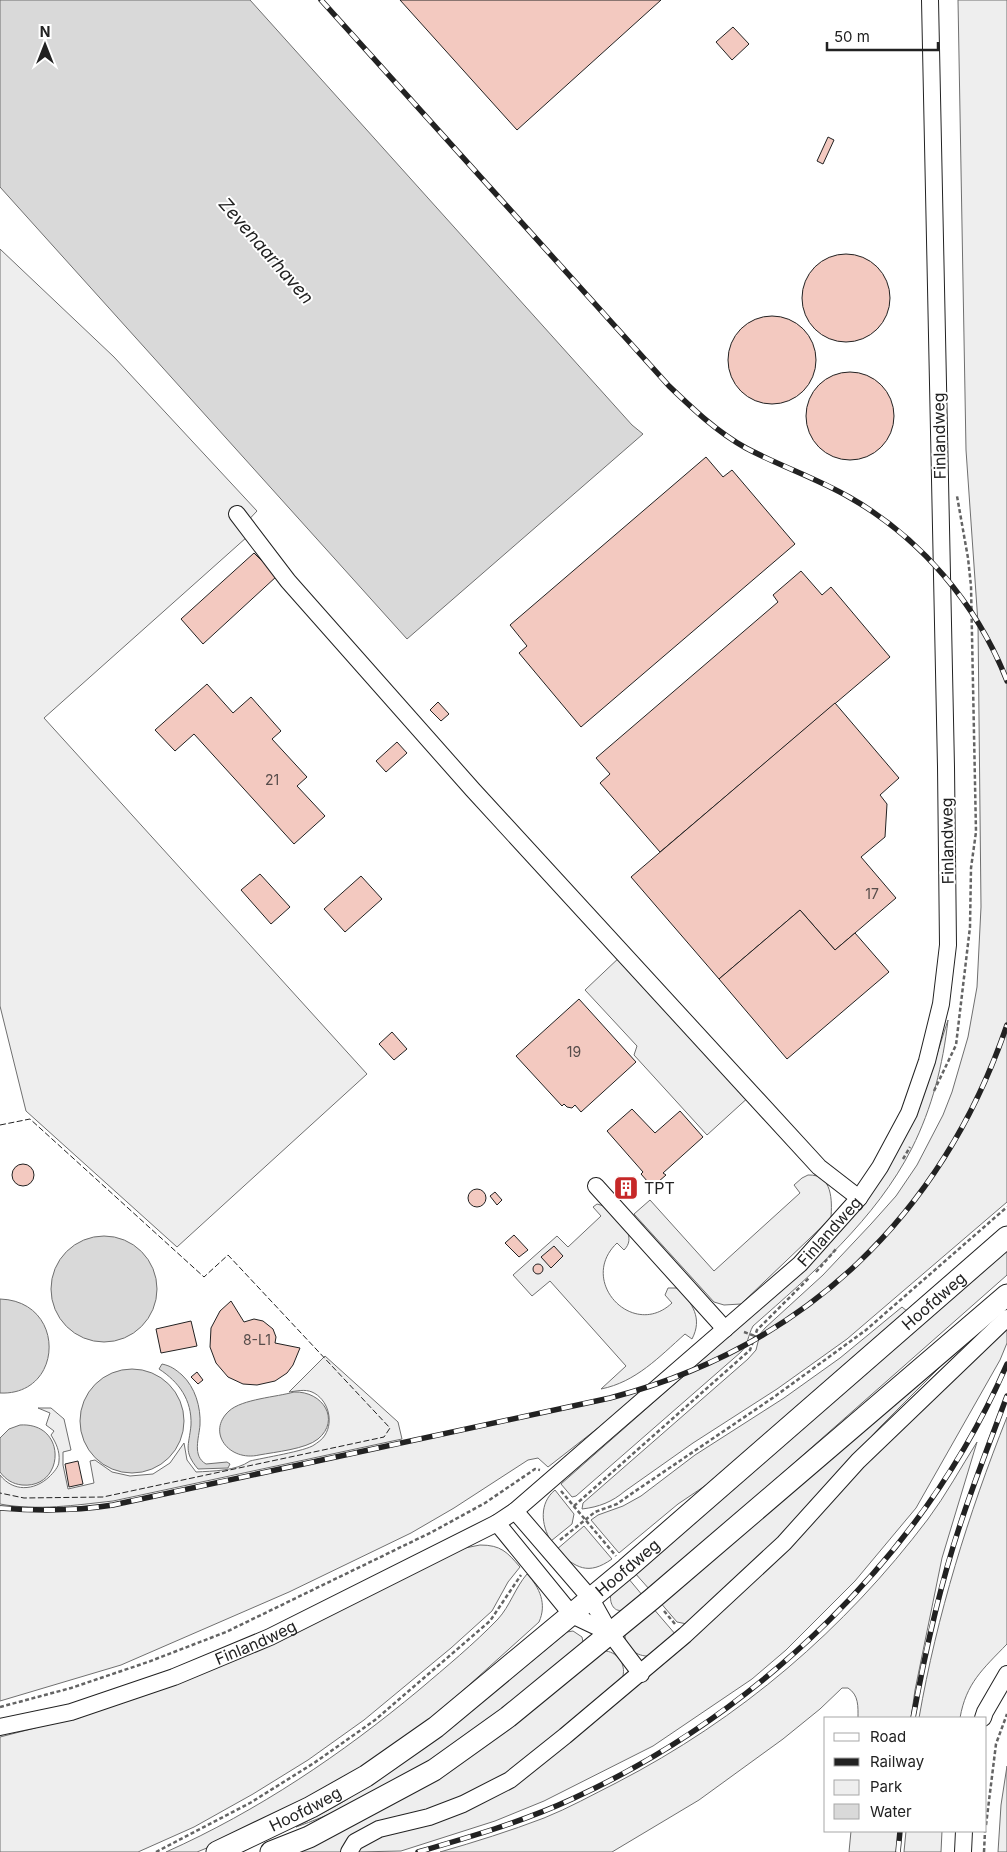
<svg xmlns="http://www.w3.org/2000/svg" width="1007" height="1852" viewBox="0 0 1007 1852" font-family="Inter,sans-serif">
	<style>
		.green { fill: #eee; stroke: #6f6f6f }
		.water { fill: #d9d9d9; stroke: #6f6f6f }
		.building { fill: #f3c9c0; stroke: #222 }
		.lines { fill: none; stroke-linecap: round; stroke-linejoin: round }
		.minor-casing { stroke: #222; stroke-width: 18 }
		.major-casing { stroke: #222; stroke-width: 23 }
		.path { stroke: #646464; stroke-width: 2.5; stroke-dasharray: 4 2.5; stroke-linecap: butt }
		.minor { stroke: #fff; stroke-width: 16 }
		.major { stroke: #fff; stroke-width: 21 }
		.rail-casing { stroke: #222; stroke-width: 5.5 }
		.rail { stroke: #fff; stroke-width: 4; stroke-dasharray: 11; stroke-linecap: butt }
		.fence { stroke: #222; stroke-width: 1; stroke-dasharray: 6 2.5; stroke-linecap: butt }
		.labels { text-anchor: middle; stroke-width: 4; stroke-linejoin: round; paint-order: stroke }
		.number-label { font-size: 14px; fill: #564c4a }
		.street-label { font-size: 16px; fill: #222; stroke: #fff }
		.poi-label { font-size: 16px; fill: #222; stroke: #fff; text-anchor: start }
		.water-label { font-size: 18px; font-style: italic; fill: #222; stroke: #fff }
	</style>
	<rect width="100%" height="100%" fill="#fff"/>
	<g class="green">
		<path d="M 958,0 L 1007,0 L 1007,1202 L 847,1339 L 777,1389 L 693,1443 L 625,1491 C 612,1502 599,1507 582,1509 L 583,1503 L 748,1359 L 756,1350 L 760,1334 L 765,1328 L 823,1275 L 871,1224 L 896,1196 L 917,1165 L 943,1115 L 952,1092 L 968,1037 L 977,987 L 981,907 L 978,623 L 966,450 Z"/>
		<path d="M 0,249 L 114,357 L 257,511 L 241,528 L 247,537 L 44,718 L 367,1074 L 177,1247 L 26,1111 L 0,1006 Z"/>
		<path d="M 622,955 L 751,1095 L 707,1135 L 634,1055 L 637,1046 L 585,990 Z"/>
		<path d="M 948,1020 C 943,1065 932,1108 912,1148 C 876,1219 812,1274 753,1326 C 748,1335 748,1345 741,1352 L 576,1496 L 572,1497 L 561,1484 L 789,1283 L 823,1251 L 855,1214 L 928,1082 Z"/>
		<path d="M 808,1175 C 833,1174 832,1201 831,1218 L 741,1304 L 724,1305 L 714,1302 L 634,1214 L 650,1200 L 714,1271 L 800,1193 L 794,1185 L 802,1178 Z"/>
		<path d="M 597,1204 L 604,1206 L 627,1230 C 630,1238 630,1244 624,1250 L 617,1243 C 577,1281 633,1340 672,1303 L 665,1295 L 668,1288 L 679,1288 C 692,1304 703,1318 692,1339 L 685,1334 C 659,1357 636,1382 601,1389 L 626,1366 L 550,1281 L 532,1296 L 513,1275 L 557,1236 L 568,1247 L 601,1216 L 593,1207 Z"/>
		<path d="M 1007,1249 L 1007,1275 L 650,1590 L 634,1572 Z"/>
		<path d="M 902,1307 L 908,1312 L 724,1473 L 678,1504 L 619,1553 L 591,1520 L 598,1515 L 623,1506 L 641,1496 L 695,1455 L 784,1398 L 840,1358 Z"/>
		<path d="M 1007,1325 L 1007,1343 L 1000,1360 L 916,1508 L 855,1581 L 786,1650 L 752,1679 L 653,1746 L 544,1801 L 495,1821 L 401,1851 L 356,1852 L 364,1844 L 516,1780 L 838,1487 Z"/>
		<path d="M 325,1356 L 398,1422 L 402,1439 L 113,1501 C 76,1505 37,1511 0,1504 L 0,1475 C 13,1492 34,1491 49,1477 C 53,1473 59,1467 59,1461 C 60,1451 56,1443 51,1435 L 54,1431 L 46,1425 L 50,1413 L 38,1408 L 51,1408 L 64,1419 L 71,1450 L 63,1452 L 63,1465 L 68,1489 L 94,1483 L 90,1461 L 95,1460 L 112,1472 L 130,1476 L 153,1474 L 170,1463 L 184,1443 L 187,1460 L 196,1472 C 213,1471 236,1471 250,1461 C 262,1458 306,1451 314,1445 C 317,1443 323,1439 325,1435 C 334,1421 328,1399 312,1392 C 305,1389 297,1391 289,1392 Z"/>
		<path d="M 940,1367 L 880,1427 L 788,1530 L 687,1624 L 677,1622 L 659,1601 L 910,1387 Z"/>
		<path d="M 645,1388 L 612,1417 L 548,1467 L 538,1458 L 528,1460 L 454,1508 L 411,1533 L 289,1592 L 121,1665 L 0,1701 L 0,1507 L 60,1511 L 119,1503 L 603,1400 Z"/>
		<path d="M 1007,1417 L 1007,1644 C 983,1669 966,1683 960,1718 L 919,1718 C 937,1615 968,1515 1007,1417 Z"/>
		<path d="M 977,1442 L 942,1558 L 915,1690 L 911,1718 L 858,1718 C 858,1707 859,1695 848,1688 L 842,1688 L 820,1709 L 783,1739 L 699,1800 L 612,1852 L 440,1852 C 475,1842 510,1831 544,1818 C 569,1808 592,1795 616,1783 C 740,1719 844,1630 928,1519 C 946,1495 961,1467 977,1442 Z"/>
		<path d="M 555,1490 L 574,1514 L 572,1524 L 551,1541 C 541,1525 539,1503 555,1490 Z"/>
		<path d="M 584,1526 L 612,1559 C 588,1576 576,1568 556,1550 Z"/>
		<path d="M 480,1545 C 501,1545 507,1552 520,1567 L 508,1582 L 492,1611 L 451,1648 L 364,1720 L 308,1760 L 253,1794 L 194,1827 L 138,1852 L 0,1852 L 0,1737 L 35,1728 L 465,1548 Z"/>
		<path d="M 527,1574 C 540,1588 547,1604 539,1622 L 418,1731 L 372,1763 L 246,1832 L 197,1852 L 166,1852 C 258,1811 342,1754 419,1690 C 446,1667 474,1644 498,1619 C 510,1606 515,1588 527,1574 Z"/>
		<path d="M 628,1578 L 643,1596 C 637,1600 629,1608 623,1610 C 613,1613 609,1601 611,1594 Z"/>
		<path d="M 652,1607 L 676,1635 L 650,1656 C 637,1657 624,1648 625,1633 Z"/>
		<path d="M 573,1631 L 582,1637 L 583,1642 C 553,1668 524,1695 492,1719 C 435,1761 363,1804 296,1827 C 313,1818 330,1810 346,1800 C 424,1751 496,1691 567,1632 Z"/>
		<path d="M 606,1651 C 619,1653 627,1666 622,1679 L 499,1781 L 345,1852 L 293,1852 Z"/>
		<path d="M 1007,1766 L 1007,1852 L 998,1852 L 1001,1805 Z"/>
		<path d="M 851,1831 L 900,1831 L 898,1852 L 849,1852 Z"/>
		<path d="M 906,1831 L 942,1831 L 941,1852 L 904,1852 Z"/>
	</g>
	<g class="water">
		<path d="M 0,0 L 250,0 L 632,425 L 643,434 L 407,639 L 0,187 Z"/>
		<circle cx="104" cy="1289" r="53"/>
		<path d="M 0,1299 C 67,1301 64,1396 0,1393 Z"/>
		<path d="M 162,1364 C 171,1366 175,1369 182,1375 C 195,1387 201,1407 200,1425 C 199,1438 192,1456 206,1464 L 227,1462 L 230,1464 L 228,1468 L 198,1469 C 183,1451 189,1446 191,1425 C 192,1400 179,1382 159,1369 Z"/>
		<circle cx="132" cy="1421" r="52"/>
		<path d="M 294,1392 C 323,1391 341,1420 318,1439 C 306,1449 275,1452 259,1455 C 229,1462 206,1432 229,1411 C 242,1399 277,1397 294,1392 Z"/>
		<path d="M 20,1425 C 68,1422 65,1489 22,1485 C 13,1484 6,1480 0,1472 L 0,1438 L 9,1429 Z"/>
	</g>
	<g class="building">
		<path d="M 400,0 L 661,0 L 517,130 Z"/>
		<path d="M 733,27 L 749,44 L 732,60 L 716,42 Z"/>
		<path d="M 828,137 L 834,140 L 823,164 L 817,161 Z"/>
		<circle cx="846" cy="298" r="44"/>
		<circle cx="772" cy="360" r="44"/>
		<circle cx="850" cy="416" r="44"/>
		<path d="M 706,457 L 723,477 L 732,470 L 795,544 L 581,727 L 519,653 L 527,646 L 510,625 Z"/>
		<path d="M 254,553 L 277,576 L 203,644 L 181,619 Z"/>
		<path d="M 801,571 L 822,595 L 831,587 L 890,657 L 660,852 L 600,783 L 610,774 L 596,758 L 778,602 L 773,595 Z"/>
		<path d="M 207,684 L 233,713 L 251,697 L 281,731 L 272,739 L 307,777 L 297,786 L 325,816 L 294,844 L 194,734 L 175,751 L 155,730 Z"/>
		<path d="M 438,702 L 449,714 L 441,721 L 430,710 Z"/>
		<path d="M 835,703 L 899,778 L 880,795 L 887,804 L 885,837 L 861,857 L 896,898 L 835,950 L 800,910 L 719,979 L 631,877 Z"/>
		<path d="M 397,742 L 407,753 L 386,772 L 376,761 Z"/>
		<path d="M 260,874 L 290,907 L 271,924 L 241,890 Z"/>
		<path d="M 361,876 L 382,899 L 345,932 L 324,909 Z"/>
		<path d="M 800,910 L 835,950 L 855,933 L 889,972 L 787,1059 L 719,979 Z"/>
		<path d="M 579,999 L 636,1062 L 581,1112 L 575,1105 L 572,1108 L 567,1107 L 564,1104 L 562,1106 L 516,1056 Z"/>
		<path d="M 392,1032 L 407,1049 L 394,1060 L 379,1044 Z"/>
		<path d="M 632,1109 L 655,1133 L 680,1111 L 703,1137 L 663,1173 L 666,1175 L 658,1182 L 648,1182 L 641,1174 L 643,1172 L 607,1131 Z"/>
		<circle cx="23" cy="1175" r="11"/>
		<path d="M 627,1180 L 636,1191 L 631,1196 L 621,1195 L 616,1190 Z"/>
		<circle cx="477" cy="1198" r="9"/>
		<path d="M 495,1192 L 502,1200 L 497,1205 L 490,1196 Z"/>
		<path d="M 514,1235 L 528,1250 L 519,1257 L 505,1243 Z"/>
		<path d="M 554,1246 L 563,1256 L 551,1268 L 541,1257 Z"/>
		<circle cx="538" cy="1269" r="5"/>
		<path d="M 231,1301 L 244,1322 L 254,1319 L 263,1321 L 273,1329 L 276,1337 L 275,1343 L 300,1348 L 293,1365 L 287,1373 L 275,1381 L 257,1385 L 243,1384 L 228,1377 L 216,1363 L 210,1347 L 211,1328 L 220,1311 Z"/>
		<path d="M 191,1321 L 197,1346 L 161,1353 L 156,1329 Z"/>
		<path d="M 197,1372 L 203,1380 L 198,1384 L 191,1377 Z"/>
		<path d="M 78,1461 L 83,1484 L 69,1487 L 65,1464 Z"/>
	</g>
	<g class="lines">
		<defs>
			<g id="minor">
				<path d="M 237,514 L 288,581 L 473,790 L 819,1167 L 859,1198"/>
				<path d="M 596,1186 L 725,1329"/>
				<path d="M 515,1511 L 591,1599 L 610,1633 L 641,1674"/>
				<path d="M 497,1523 L 572,1615 L 610,1633"/>
				<path d="M 983,1718 L 985,1712 L 1007,1674"/>
				<path id="s1" d="M 0,1727 L 71,1712 L 174,1677 L 270,1637 L 497,1523 L 515,1511 L 800,1264 L 859,1198 L 880,1167 L 909,1113 L 927,1061 L 941,1004 L 948,945 L 946,767 L 930,0"/>
				<path d="M 349,1852 L 355,1842 L 379,1829 L 429,1817 L 463,1804 L 510,1780 L 565,1736 L 685,1635 L 784,1543 L 858,1461 L 1007,1318"/>
				<path d="M 963,1852 L 964,1831"/>
			</g>
			<g id="major">
				<path id="s2" d="M 217,1852 L 311,1807 L 366,1776 L 436,1727 L 626,1569 L 1007,1237"/>
				<path d="M 271,1852 L 309,1837 L 434,1770 L 508,1717 L 652,1599 L 1007,1295"/>
			</g>
		</defs>
		<use href="#minor" class="minor-casing"/>
		<use href="#major" class="major-casing"/>
		<g class="path">
			<path d="M 934,1091 L 956,1045 L 970,927 L 971,868 L 976,832 L 971,586 L 968,558 L 957,496"/>
			<path d="M 903,1159 L 910,1147"/>
			<path d="M 816,1272 L 837,1248"/>
			<path d="M 744,1332 L 755,1336"/>
			<path d="M 561,1491 L 616,1556"/>
			<path d="M 574,1506 L 750,1350 L 757,1330 L 810,1277"/>
			<path d="M 560,1540 L 595,1512 L 617,1504 L 634,1492 L 774,1397 L 866,1330 L 1007,1207"/>
			<path d="M 664,1611 L 675,1624"/>
			<path d="M 0,1707 L 71,1688 L 148,1662 L 226,1632 L 432,1532 L 485,1503 L 535,1469 L 540,1470"/>
			<path d="M 986,1825 L 996,1744 L 1007,1714"/>
			<path d="M 156,1852 L 250,1803 L 314,1763 L 375,1720 L 490,1621 L 521,1575"/>
			<path d="M 984,1852 L 985,1831"/>
		</g>
		<use href="#minor" class="minor"/>
		<use href="#major" class="major"/>
		<defs>
			<g id="rail">
				<path d="M 321,0 L 669,386 C 693,409 717,432 746,448 C 780,466 816,478 849,497 C 921,538 977,604 1007,681"/>
				<path d="M 0,1508 C 38,1511 75,1511 113,1505 L 610,1398 C 805,1347 942,1215 1007,1025"/>
				<path d="M 913,1718 C 925,1653 939,1588 960,1525 C 974,1482 991,1439 1007,1396"/>
				<path d="M 418,1852 C 470,1837 522,1822 572,1799 C 758,1714 925,1554 1007,1364"/>
				<path d="M 898,1852 L 900,1831"/>
			</g>
		</defs>
		<use href="#rail" class="rail-casing"/>
		<use href="#rail" class="rail"/>
		<path class="fence" d="M 0,1125 L 30,1119 L 204,1277 L 228,1255 L 390,1428 L 384,1437 L 103,1497 L 24,1498 L 0,1493"/>
	</g>
	<defs>
		<symbol id="building-square" viewBox="-11 -11 22 22"><rect x="-9" y="-9" width="18" height="18" rx="4" fill="#c62828" stroke="#fff"/><path d="M-4-6H4V6H1V3H-1V6H-4ZM-2.5-4.3h1.7v1.8h-1.7ZM.8-4.3h1.7v1.8H.8ZM-2.5-1h1.7V.8h-1.7ZM.8-1h1.7V.8H.8Z" fill="#fff"/></symbol>
	</defs>
	<g fill-rule="evenodd">
		<use href="#building-square" x="612" y="1174" width="28" height="28"/>
	</g>
	<g class="labels">
		<g class="number-label">
			<text x="272" y="785">21</text>
			<text x="872" y="899">17</text>
			<text x="574" y="1057">19</text>
			<text x="257" y="1345">8-L1</text>
		</g>
		<g class="street-label">
			<text transform="translate(939 436) rotate(-91)" y="6">Finlandweg</text>
			<text transform="translate(947 841) rotate(-91)" y="6">Finlandweg</text>
			<text dy="6" stroke="none"><textPath href="#s1" startOffset="982">Finlandweg</textPath></text>
			<text dy="6" stroke="none"><textPath href="#s2" startOffset="908">Hoofdweg</textPath></text>
			<text dy="6" stroke="none"><textPath href="#s2" startOffset="502">Hoofdweg</textPath></text>
			<text dy="6" stroke="none"><textPath href="#s1" startOffset="270">Finlandweg</textPath></text>
			<text dy="6" stroke="none"><textPath href="#s2" startOffset="98">Hoofdweg</textPath></text>
		</g>
		<g class="poi-label">
			<text x="644" y="1194">TPT</text>
		</g>
		<g class="water-label">
			<text transform="translate(266 251) rotate(49)" y="6">Zevenaarhaven</text>
		</g>
	</g>
	<rect x="824" y="1717" width="162" height="115" fill="#ffffff" stroke="#a7a7a7"/>
	<rect x="834" y="1733" width="25" height="8" fill="#ffffff" stroke="#a7a7a7"/>
	<text x="870" y="1742" font-size="15" fill="#222222">Road</text>
	<rect x="834" y="1758" width="25" height="8" fill="#222222" stroke="#a7a7a7"/>
	<text x="870" y="1767" font-size="15" fill="#222222">Railway</text>
	<rect x="834" y="1780" width="25" height="15" fill="#eeeeee" stroke="#a7a7a7"/>
	<text x="870" y="1792" font-size="15" fill="#222222">Park</text>
	<rect x="834" y="1804" width="25" height="15" fill="#d9d9d9" stroke="#a7a7a7"/>
	<text x="870" y="1817" font-size="15" fill="#222222">Water</text>
	<g transform="translate(45 45)" stroke="#ffffff" stroke-width="4" paint-order="stroke">
	<path d="M0-4L9 19L0 12L-9 19Z" fill="#222222"/>
	<text y="-8" font-size="14" font-weight="bold" text-anchor="middle" fill="#222222">N</text>
	</g>
	<path d="M827 42v8h111v-8" fill="none" stroke="#222222" stroke-width="2.5"/>
	<text x="834" y="42" font-size="15" fill="#222222" stroke="#ffffff" stroke-width="4" paint-order="stroke">50 m</text>
</svg>
